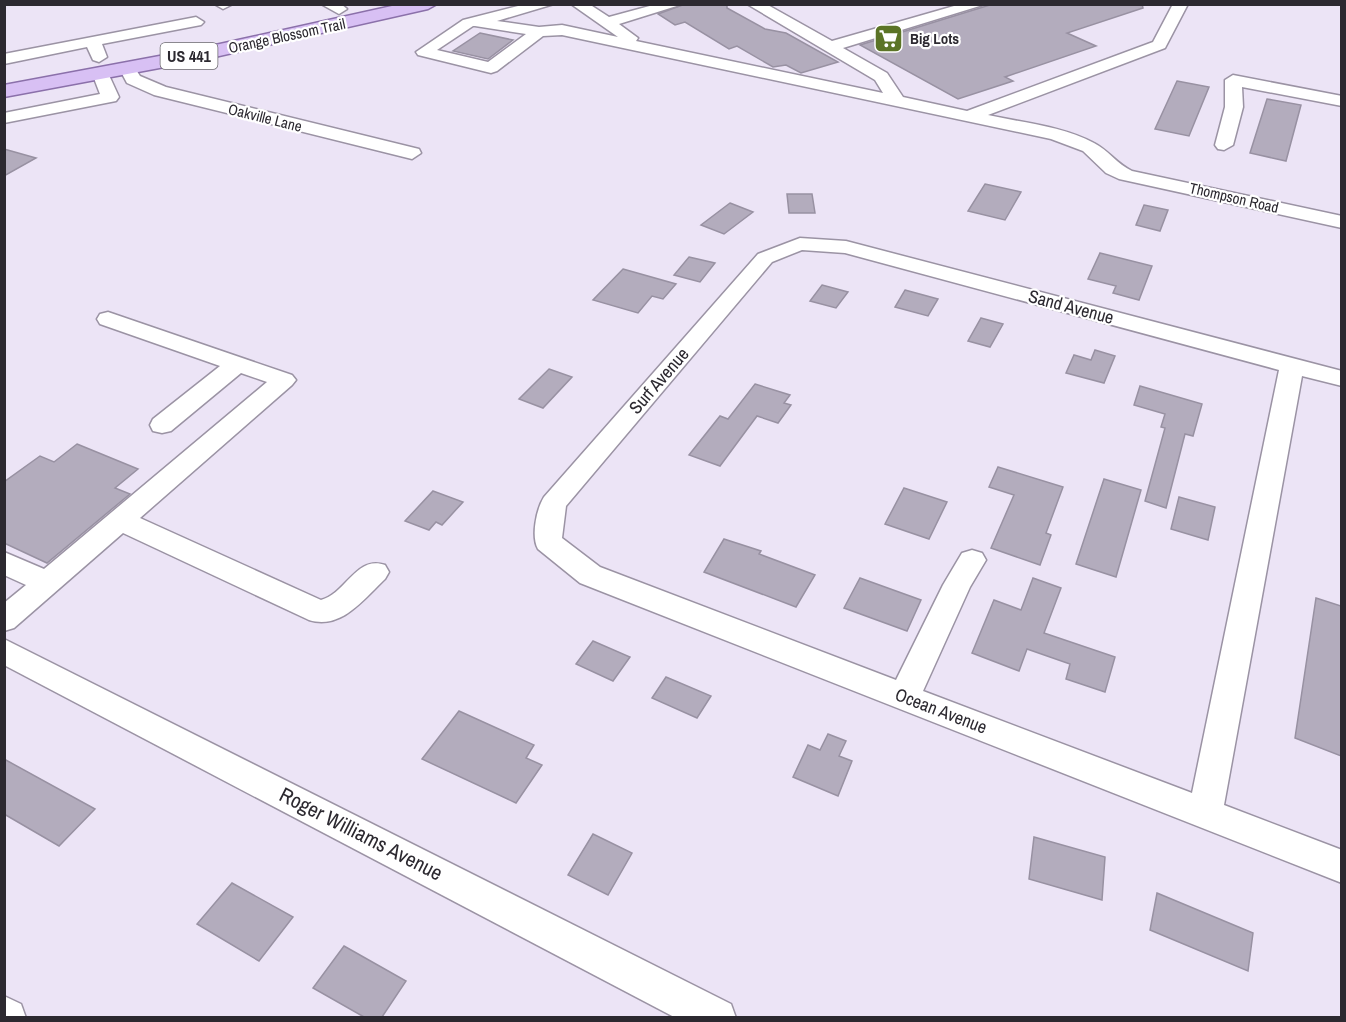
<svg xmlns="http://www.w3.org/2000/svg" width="1346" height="1022" viewBox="0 0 1346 1022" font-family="'Archivo Narrow',sans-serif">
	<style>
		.building { fill: #b3acbd; stroke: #9891a2; stroke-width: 1.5 }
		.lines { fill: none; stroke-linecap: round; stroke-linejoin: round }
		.minor-casing { stroke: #9b93a4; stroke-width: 3 }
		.major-casing { stroke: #8b70aa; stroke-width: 3 }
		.minor { fill: #fff; fill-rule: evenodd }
		.major { fill: #d8c0f4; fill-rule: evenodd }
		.labels { text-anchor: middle; stroke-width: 4.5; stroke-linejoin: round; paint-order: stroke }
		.far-street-label { font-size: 15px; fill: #2c2930; stroke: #fff }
		.far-poi-label { font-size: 15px; font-weight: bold; fill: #2c2930; stroke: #fff; text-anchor: start }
		.shield { fill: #fff; stroke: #6b696e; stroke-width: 1.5 }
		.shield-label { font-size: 16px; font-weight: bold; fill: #2c2930 }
		.street-label { font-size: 18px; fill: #2c2930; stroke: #fff }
		.near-street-label { font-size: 21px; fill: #2c2930; stroke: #fff }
	</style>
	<rect width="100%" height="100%" fill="#ece4f6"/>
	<g class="building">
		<path d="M 685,4 L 727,4 L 727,8 L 765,29 L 786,33 L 838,62 L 801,73 L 786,65 L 773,67 L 737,46 L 729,49 L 685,22 L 675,25 L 658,14 Z"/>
		<path d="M 993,4 L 1142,4 L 1143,8 L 1067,33 L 1096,46 L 1005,77 L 1013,81 L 958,99 L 860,45 Z"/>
		<path d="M 480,33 L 513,40 L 488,59 L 453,51 Z"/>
		<path d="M 1177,81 L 1209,87 L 1189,136 L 1155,129 Z"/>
		<path d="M 1267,99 L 1301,105 L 1286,161 L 1250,153 Z"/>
		<path d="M 4,149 L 36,158 L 4,176 Z"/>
		<path d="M 985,184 L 1021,192 L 1005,220 L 968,211 Z"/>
		<path d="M 787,194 L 812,194 L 815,213 L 789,213 Z"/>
		<path d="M 730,203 L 753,212 L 724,234 L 701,225 Z"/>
		<path d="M 1144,205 L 1168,210 L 1160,231 L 1136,225 Z"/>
		<path d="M 1100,253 L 1152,266 L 1139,300 L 1113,293 L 1116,286 L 1088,279 Z"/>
		<path d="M 689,257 L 715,263 L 700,282 L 674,275 Z"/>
		<path d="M 623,269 L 676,284 L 663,299 L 652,296 L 638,313 L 593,300 Z"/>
		<path d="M 822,285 L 848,292 L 836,308 L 810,301 Z"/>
		<path d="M 905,290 L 938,299 L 928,316 L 895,307 Z"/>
		<path d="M 981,318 L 1003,324 L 990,347 L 968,341 Z"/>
		<path d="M 1095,350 L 1115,356 L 1104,383 L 1066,373 L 1074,355 L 1091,360 Z"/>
		<path d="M 549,369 L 572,377 L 543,408 L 519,399 Z"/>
		<path d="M 755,384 L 790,395 L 784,403 L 791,405 L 778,423 L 757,416 L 720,466 L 689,455 L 720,416 L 728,419 Z"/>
		<path d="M 1140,386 L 1202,404 L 1193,436 L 1185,434 L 1166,508 L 1145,501 L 1165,428 L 1161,427 L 1165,414 L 1134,405 Z"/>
		<path d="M 77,444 L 138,469 L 115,488 L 130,494 L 47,563 L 4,543 L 4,482 L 40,456 L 54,462 Z"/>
		<path d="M 998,467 L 1063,487 L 1046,533 L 1051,535 L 1040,565 L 991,548 L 1014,495 L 989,487 Z"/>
		<path d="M 1104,479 L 1141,490 L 1116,577 L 1076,564 Z"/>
		<path d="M 904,488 L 947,502 L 929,539 L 885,524 Z"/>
		<path d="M 433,491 L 463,502 L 442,525 L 436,522 L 429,530 L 405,521 Z"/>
		<path d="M 1179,497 L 1215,507 L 1208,540 L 1171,529 Z"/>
		<path d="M 724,539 L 761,551 L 759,554 L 815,575 L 796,607 L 704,572 Z"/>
		<path d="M 860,578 L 921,600 L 907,631 L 844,608 Z"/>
		<path d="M 1033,578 L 1061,588 L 1044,633 L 1115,657 L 1105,692 L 1066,679 L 1070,664 L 1027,649 L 1019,671 L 972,653 L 994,600 L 1021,610 Z"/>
		<path d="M 1316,598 L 1341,606 L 1341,756 L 1295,738 Z"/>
		<path d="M 593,641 L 630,657 L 613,681 L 576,664 Z"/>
		<path d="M 666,677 L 711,696 L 697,718 L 652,698 Z"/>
		<path d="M 459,711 L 534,745 L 526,758 L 542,765 L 516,803 L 422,759 Z"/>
		<path d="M 828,734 L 846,741 L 839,756 L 852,761 L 838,796 L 793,777 L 808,745 L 820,750 Z"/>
		<path d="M 4,759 L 95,809 L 59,846 L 4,814 Z"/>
		<path d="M 593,834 L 632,853 L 608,895 L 568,875 Z"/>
		<path d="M 1034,837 L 1105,857 L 1102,900 L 1029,879 Z"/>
		<path d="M 232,883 L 293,917 L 259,961 L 197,924 Z"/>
		<path d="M 1157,893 L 1253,933 L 1248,971 L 1150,930 Z"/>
		<path d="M 344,946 L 406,981 L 382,1017 L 364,1017 L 313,988 Z"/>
	</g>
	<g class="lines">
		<defs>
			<g id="minor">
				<path d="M 233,4 L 223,9 L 216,5 L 216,4 Z"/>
				<path d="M 321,4 L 341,4 L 347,9 L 339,14 Z"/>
				<path d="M 526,4 L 554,4 L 497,21 L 539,27 L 562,25 L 618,37 L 571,4 L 589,4 L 609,17 L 657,4 L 683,4 L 619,24 L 638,38 L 636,41 L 883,93 L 875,80 L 747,4 L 766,4 L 832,41 L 961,4 L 986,4 L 843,48 L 887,73 L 903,97 L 967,111 L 1153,42 L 1173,4 L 1188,4 L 1165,48 L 988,115 C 1023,123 1062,126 1094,143 C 1108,150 1117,164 1132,171 L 1342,216 L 1342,228 L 1119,179 L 1106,173 L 1083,151 L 1051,139 L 562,35 L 543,36 L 497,71 L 491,73 L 418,55 L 416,52 L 463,20 ZM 473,26 L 475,26 L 526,34 L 488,62 L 437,50 Z"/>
				<path d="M 196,17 L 204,22 L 201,25 L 102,44 L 107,57 L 99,62 L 93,60 L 87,47 L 4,64 L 4,54 Z"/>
				<path d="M 127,63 L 133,65 L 140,76 L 166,87 L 419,149 L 421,153 L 412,159 L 154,95 L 127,83 L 119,68 Z"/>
				<path d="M 100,68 L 108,73 L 119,97 L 116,101 L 4,123 L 4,113 L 100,94 L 92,73 Z"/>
				<path d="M 1233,75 L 1342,96 L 1342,106 L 1242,87 L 1243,107 L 1233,145 L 1224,150 L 1218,149 L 1215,145 L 1225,107 L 1225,80 Z"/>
				<path d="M 800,238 L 846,241 L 1342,371 L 1342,386 L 1302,376 L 1224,805 L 1342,850 L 1342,883 L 580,583 L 538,549 C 531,537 536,510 544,497 L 758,254 ZM 802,250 L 845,253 L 1279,370 L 1192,793 L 923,691 L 970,587 L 986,560 L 982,553 L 972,550 L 962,553 L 943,585 L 896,680 L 600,567 L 562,538 L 566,506 L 772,262 Z"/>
				<path d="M 108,312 L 292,375 L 296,380 L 292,385 L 140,518 L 321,600 C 346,594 356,555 385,565 L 389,572 L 385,579 C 363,600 341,630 309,620 L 123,533 L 14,628 L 4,631 L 4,603 L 26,585 L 4,575 L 4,552 L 44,569 L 267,382 L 241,373 L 171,431 L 162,433 L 153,431 L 150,425 L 153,419 L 220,366 L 100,324 L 97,319 L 100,314 Z"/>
				<path d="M 4,639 L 731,1004 L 736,1018 L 676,1018 L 4,665 Z"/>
				<path d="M 4,996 L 21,1004 L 26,1018 L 4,1018 Z"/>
			</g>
			<path id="major" d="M 401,4 L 437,4 L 428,9 L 197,61 L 4,97 L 4,85 L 197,49 Z"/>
		</defs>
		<use href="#minor" class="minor-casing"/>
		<use href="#major" class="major-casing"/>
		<use href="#minor" class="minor"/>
		<use href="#major" class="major"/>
	</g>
	<defs>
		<symbol id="supermarket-square" viewBox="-11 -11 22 22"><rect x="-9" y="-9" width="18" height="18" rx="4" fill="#5b7426" stroke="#fff"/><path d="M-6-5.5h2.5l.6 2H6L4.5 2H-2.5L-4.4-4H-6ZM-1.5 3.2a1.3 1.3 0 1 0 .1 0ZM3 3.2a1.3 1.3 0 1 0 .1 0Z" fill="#fff"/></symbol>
	</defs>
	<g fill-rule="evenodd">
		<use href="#supermarket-square" x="872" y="22" width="33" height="33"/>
	</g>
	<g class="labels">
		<g class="far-street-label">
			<text transform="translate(287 36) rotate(-12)" y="5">Orange Blossom Trail</text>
			<text transform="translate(265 118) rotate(14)" y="5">Oakville Lane</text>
			<text transform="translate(1234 198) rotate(13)" y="5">Thompson Road</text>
		</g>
		<g class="far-poi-label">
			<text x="910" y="44">Big Lots</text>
		</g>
		<rect class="shield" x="160.5" y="43" width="57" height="26" rx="4.5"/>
		<g class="shield-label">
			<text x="189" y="62">US 441</text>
		</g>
		<g class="street-label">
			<text transform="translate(1071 307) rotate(15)" y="6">Sand Avenue</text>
			<text transform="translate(659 381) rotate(-49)" y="6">Surf Avenue</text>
			<text transform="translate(941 711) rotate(21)" y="6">Ocean Avenue</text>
		</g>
		<g class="near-street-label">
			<text transform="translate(361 834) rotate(27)" y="7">Roger Williams Avenue</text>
		</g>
	</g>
	<rect width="1346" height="1022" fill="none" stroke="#2c2930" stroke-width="12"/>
</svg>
